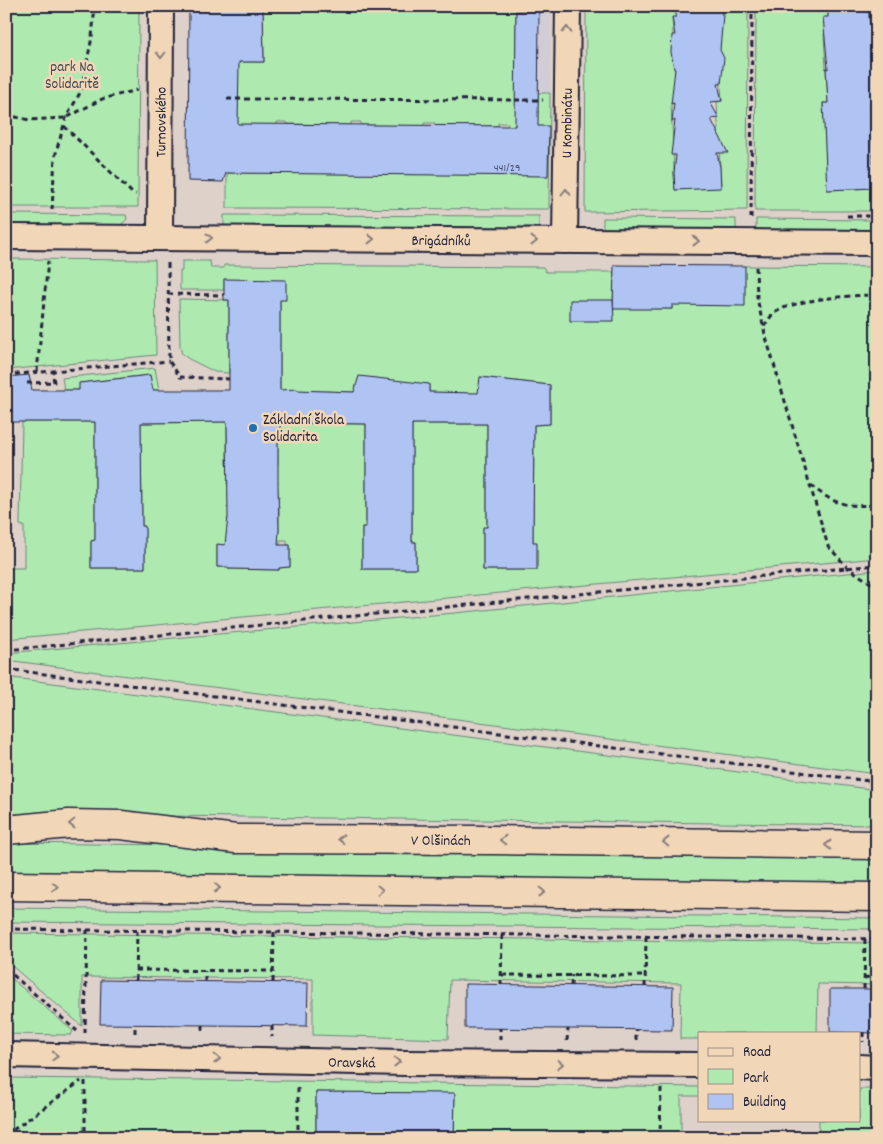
<svg xmlns="http://www.w3.org/2000/svg" width="883" height="1144" viewBox="0 0 883 1144" font-family="Dekko,sans-serif">
	<style>
		.built { fill: #d0cdd6 }
		.green { fill: #aeeab0; stroke: #688676; fill-rule: evenodd }
		.building { fill: #b0c4f3; stroke: #22223b }
		.lines { fill: none; stroke-linecap: round; stroke-linejoin: round }
		.street-casing { stroke: #22223b; stroke-width: 28 }
		.secondary-casing { stroke: #22223b; stroke-width: 31 }
		.path { stroke: #22223b; stroke-width: 3; stroke-dasharray: 5 4; stroke-linecap: butt }
		.street { stroke: #f1d7b8; stroke-width: 24 }
		.secondary { stroke: #f1d7b8; stroke-width: 28 }
		.oneway { stroke: #8a7c7a }
		.poi-dot { fill: #1f6fb2; stroke: #f1d7b8; stroke-width: 2 }
		.labels { text-anchor: middle; stroke-width: 5; stroke-linejoin: round; paint-order: stroke }
		.number-label { font-size: 12px; fill: #464a69 }
		.park-label { font-size: 15px; fill: #3e4a52; stroke: #f1d7b8 }
		.street-label { font-size: 15px; fill: #22223b; stroke: #f1d7b8 }
		.poi-label { font-size: 15px; fill: #22223b; stroke: #f1d7b8; text-anchor: start }
	</style>
	<rect width="100%" height="100%" fill="#ded1ca"/>
	<filter id="ink" filterUnits="userSpaceOnUse"><feTurbulence type="fractalNoise" baseFrequency=".02" numOctaves="2"/><feDisplacementMap in="SourceGraphic" scale="10" xChannelSelector="R" yChannelSelector="G"/><feConvolveMatrix kernelMatrix="1 2 1 2 8 2 1 2 1" color-interpolation-filters="sRGB"/></filter>
	<g filter="url(#ink)">
		<path class="built" d="M 516,11 L 551,11 L 550,93 L 516,94 Z"/>
		<g class="green">
			<path d="M 6,6 L 139,6 L 138,207 L 6,207 Z"/>
			<path d="M 245,6 L 551,6 L 551,11 L 516,11 L 516,93 L 550,93 L 549,209 L 227,208 L 227,173 L 548,175 L 549,127 L 508,126 L 508,123 L 498,123 L 498,126 L 435,126 L 435,123 L 424,123 L 424,126 L 361,125 L 361,122 L 351,122 L 351,125 L 287,124 L 287,122 L 277,122 L 277,125 L 226,124 L 239,62 L 264,62 L 263,7 Z"/>
			<path d="M 586,6 L 676,6 L 676,17 L 672,18 L 676,85 L 671,104 L 675,190 L 721,187 L 717,102 L 722,101 L 719,50 L 721,6 L 748,6 L 747,210 L 585,212 Z"/>
			<path d="M 756,6 L 828,6 L 828,17 L 824,35 L 828,103 L 823,103 L 828,190 L 874,188 L 869,103 L 874,102 L 870,17 L 874,17 L 873,6 L 877,6 L 877,211 L 755,211 Z"/>
			<path d="M 6,214 L 126,215 L 127,219 L 121,225 L 6,224 Z"/>
			<path d="M 224,215 L 539,216 L 539,227 L 224,226 Z"/>
			<path d="M 603,218 L 736,219 L 736,229 L 603,228 Z"/>
			<path d="M 756,219 L 877,220 L 877,230 L 756,229 Z"/>
			<path d="M 6,259 L 155,260 L 156,355 L 6,370 Z"/>
			<path d="M 182,261 L 210,261 L 211,268 L 224,268 L 224,265 L 543,267 L 546,272 L 614,272 L 613,308 L 672,309 L 672,305 L 745,266 L 877,267 L 877,558 L 6,639 L 6,568 L 24,568 L 24,526 L 20,525 L 22,422 L 95,422 L 95,540 L 91,541 L 91,568 L 145,568 L 145,527 L 142,526 L 141,423 L 226,422 L 226,424 L 227,424 L 227,464 L 229,464 L 229,482 L 227,482 L 227,484 L 229,484 L 229,494 L 227,495 L 227,496 L 229,496 L 229,506 L 227,507 L 227,508 L 229,508 L 229,518 L 228,518 L 227,520 L 229,520 L 227,545 L 217,545 L 217,567 L 228,567 L 228,569 L 279,570 L 279,568 L 290,567 L 290,545 L 287,545 L 287,540 L 280,540 L 280,545 L 277,543 L 277,533 L 279,533 L 279,506 L 277,506 L 279,496 L 278,494 L 277,494 L 277,484 L 278,483 L 278,482 L 276,482 L 276,465 L 278,464 L 278,433 L 280,434 L 278,423 L 366,424 L 366,527 L 362,527 L 362,569 L 416,569 L 416,542 L 412,542 L 412,424 L 487,424 L 487,527 L 483,528 L 483,570 L 537,570 L 533,542 L 534,425 L 550,424 L 550,385 L 480,377 L 482,378 L 481,394 L 429,392 L 429,384 L 360,392 L 280,390 L 280,300 L 224,279 L 224,290 L 180,290 L 180,271 L 182,271 Z"/>
			<path d="M 179,299 L 229,300 L 229,373 L 215,372 L 189,359 L 182,354 L 180,347 Z"/>
			<path d="M 155,368 L 159,390 L 147,390 L 149,375 L 80,383 L 79,390 L 64,390 L 62,378 Z"/>
			<path d="M 877,570 L 877,774 L 6,660 L 6,653 L 455,613 Z"/>
			<path d="M 6,677 L 877,790 L 877,825 L 6,814 Z"/>
			<path d="M 6,843 L 877,853 L 877,890 L 6,880 Z"/>
			<path d="M 6,908 L 877,918 L 877,929 L 6,922 Z"/>
			<path d="M 6,933 L 877,943 L 877,985 L 818,984 L 817,1033 L 699,1033 L 699,1039 L 680,1039 L 681,983 L 450,980 L 448,1039 L 313,1035 L 313,979 L 82,977 L 82,1026 L 6,961 Z"/>
			<path d="M 6,974 L 73,1031 L 71,1035 L 6,1034 Z"/>
			<path d="M 6,1078 L 293,1081 L 699,1087 L 699,1096 L 681,1096 L 681,1138 L 6,1138 ZM 316,1092 L 455,1094 L 454,1137 L 316,1136 Z"/>
			<path d="M 859,1089 L 877,1089 L 877,1138 L 819,1138 L 819,1120 L 859,1120 Z"/>
		</g>
		<g class="building">
			<path d="M 189,6 L 263,7 L 264,62 L 239,62 L 238,124 L 515,126 L 516,11 L 539,11 L 538,126 L 549,126 L 548,176 L 226,173 L 223,182 L 188,181 Z"/>
			<path d="M 676,6 L 721,6 L 722,15 L 723,15 L 720,50 L 724,58 L 721,84 L 718,84 L 722,101 L 710,102 L 719,118 L 711,119 L 728,153 L 717,153 L 720,167 L 721,188 L 675,190 L 674,173 L 676,155 L 671,155 L 675,120 L 672,122 L 674,103 L 671,104 L 675,69 L 674,69 L 671,52 L 672,35 L 675,35 L 672,17 L 676,17 Z"/>
			<path d="M 828,6 L 868,6 L 871,34 L 870,34 L 872,51 L 871,52 L 874,102 L 870,103 L 874,188 L 827,190 L 823,103 L 828,103 L 826,68 L 828,69 L 823,17 L 828,17 Z"/>
			<path d="M 614,265 L 745,266 L 745,306 L 672,305 L 672,309 L 613,309 Z"/>
			<path d="M 224,279 L 286,280 L 286,300 L 280,300 L 280,390 L 297,389 L 297,390 L 354,392 L 359,376 L 429,384 L 429,392 L 478,393 L 480,377 L 550,385 L 550,424 L 534,425 L 533,542 L 537,542 L 537,570 L 483,570 L 483,527 L 487,527 L 487,424 L 412,424 L 412,542 L 416,542 L 416,569 L 362,569 L 362,527 L 366,527 L 366,424 L 280,423 L 280,434 L 278,433 L 278,484 L 279,530 L 278,545 L 290,545 L 290,567 L 279,568 L 279,570 L 228,569 L 228,567 L 217,567 L 217,544 L 225,545 L 228,517 L 227,422 L 141,423 L 142,526 L 145,526 L 145,568 L 91,568 L 91,541 L 95,540 L 95,422 L 6,422 L 6,377 L 29,375 L 32,390 L 79,390 L 79,383 L 150,375 L 153,390 L 229,390 L 229,300 L 224,300 Z"/>
			<path d="M 570,300 L 613,300 L 614,321 L 570,321 Z"/>
			<path d="M 101,980 L 308,983 L 307,1026 L 100,1024 Z"/>
			<path d="M 465,984 L 673,987 L 672,1030 L 465,1028 Z"/>
			<path d="M 830,989 L 877,989 L 877,1033 L 830,1032 Z"/>
			<path d="M 316,1092 L 455,1093 L 454,1137 L 316,1136 Z"/>
		</g>
		<g class="lines">
			<defs>
				<g id="street">
					<path id="s1" d="M 6,237 L 877,243"/>
					<path id="s2" d="M 160,238 L 161,6"/>
					<path id="s3" d="M 565,241 L 568,6"/>
					<path id="s4" d="M 6,1055 L 405,1063 L 699,1065"/>
					<path d="M 859,1067 L 877,1068"/>
				</g>
				<g id="secondary">
					<path id="s5" d="M 6,830 L 69,824 L 121,825 L 236,839 L 490,840 L 877,845"/>
					<path d="M 6,886 L 877,897"/>
				</g>
			</defs>
			<use href="#street" class="street-casing"/>
			<use href="#secondary" class="secondary-casing"/>
			<g class="path">
				<path d="M 227,99 L 543,100"/>
				<path d="M 6,115 L 30,120 L 66,118 L 102,99 L 137,90"/>
				<path d="M 64,126 L 132,193 L 136,194"/>
				<path d="M 52,210 L 55,157 L 58,145 L 66,118 L 81,91 L 92,37 L 95,6"/>
				<path d="M 847,216 L 877,216"/>
				<path d="M 751,218 L 752,6"/>
				<path d="M 168,263 L 169,361 L 180,377 L 229,379"/>
				<path d="M 756,267 L 757,298 L 765,334 L 828,546 L 848,568 L 877,587"/>
				<path d="M 168,294 L 224,295"/>
				<path d="M 764,326 C 767,322 770,317 773,314 C 791,299 853,295 877,295"/>
				<path d="M 37,372 L 48,261"/>
				<path d="M 6,375 L 169,361"/>
				<path d="M 27,383 L 54,382 L 52,371"/>
				<path d="M 811,485 C 833,505 848,507 877,505"/>
				<path d="M 6,650 L 877,565"/>
				<path d="M 6,669 L 877,782"/>
				<path d="M 6,929 L 877,939"/>
				<path d="M 6,969 L 77,1031"/>
				<path d="M 136,970 L 273,971"/>
				<path d="M 502,975 L 645,976"/>
				<path d="M 864,977 L 877,978"/>
				<path d="M 136,980 L 137,931"/>
				<path d="M 205,981 L 205,971"/>
				<path d="M 273,982 L 274,932"/>
				<path d="M 501,985 L 502,935"/>
				<path d="M 571,986 L 572,975"/>
				<path d="M 645,987 L 646,936"/>
				<path d="M 864,989 L 865,939"/>
				<path d="M 203,1025 L 203,1034"/>
				<path d="M 272,1026 L 272,1037"/>
				<path d="M 863,1032 L 863,1042"/>
				<path d="M 85,1033 L 87,930"/>
				<path d="M 135,1033 L 135,1024"/>
				<path d="M 500,1040 L 500,1028"/>
				<path d="M 636,1040 L 636,1030"/>
				<path d="M 567,1041 L 568,1029"/>
				<path d="M 85,1081 L 85,1138"/>
				<path d="M 6,1135 L 81,1081"/>
				<path d="M 298,1138 L 298,1084"/>
				<path d="M 660,1138 L 661,1088"/>
			</g>
			<use href="#street" class="street"/>
			<use href="#secondary" class="secondary"/>
		</g>
		<defs><path id="oneway-chevron" d="M-2-3.5L2.5 0L-2 3.5" fill="none" stroke-width="1.6" stroke-linecap="round" stroke-linejoin="round" transform="scale(1.25)"/></defs>
		<g class="oneway">
			<use href="#oneway-chevron" transform="translate(567 30) rotate(-89)"/>
			<use href="#oneway-chevron" transform="translate(161 55) rotate(90)"/>
			<use href="#oneway-chevron" transform="translate(566 192) rotate(-89)"/>
			<use href="#oneway-chevron" transform="translate(209 238)"/>
			<use href="#oneway-chevron" transform="translate(371 239)"/>
			<use href="#oneway-chevron" transform="translate(534 241)"/>
			<use href="#oneway-chevron" transform="translate(696 241)"/>
			<use href="#oneway-chevron" transform="translate(72 824) rotate(179)"/>
			<use href="#oneway-chevron" transform="translate(341 839) rotate(-180)"/>
			<use href="#oneway-chevron" transform="translate(503 840) rotate(-179)"/>
			<use href="#oneway-chevron" transform="translate(666 842) rotate(-179)"/>
			<use href="#oneway-chevron" transform="translate(828 845) rotate(-179)"/>
			<use href="#oneway-chevron" transform="translate(55 887) rotate(1)"/>
			<use href="#oneway-chevron" transform="translate(217 888) rotate(1)"/>
			<use href="#oneway-chevron" transform="translate(380 890) rotate(1)"/>
			<use href="#oneway-chevron" transform="translate(542 892) rotate(1)"/>
			<use href="#oneway-chevron" transform="translate(55 1056) rotate(2)"/>
			<use href="#oneway-chevron" transform="translate(217 1059) rotate(1)"/>
			<use href="#oneway-chevron" transform="translate(397 1062) rotate(1)"/>
			<use href="#oneway-chevron" transform="translate(560 1064) rotate(1)"/>
		</g>
	</g>
	<circle class="poi-dot" cx="253" cy="428" r="5"/>
	<g class="labels">
		<g class="number-label">
			<text x="507" y="171">441/29</text>
		</g>
		<g class="park-label">
			<text x="72" y="71">park Na<tspan x="72" dy="17">Solidaritě</tspan></text>
		</g>
		<g class="street-label">
			<text dy="5" stroke="none"><textPath href="#s2" startOffset="116">Turnovského</textPath></text>
			<text dy="5" stroke="none"><textPath href="#s3" startOffset="118">U Kombinátu</textPath></text>
			<text dy="5" stroke="none"><textPath href="#s1" startOffset="435">Brigádníků</textPath></text>
			<text dy="5" stroke="none"><textPath href="#s5" startOffset="436">V Olšinách</textPath></text>
			<text dy="5" stroke="none"><textPath href="#s4" startOffset="346">Oravská</textPath></text>
		</g>
		<g class="poi-label">
			<text x="263" y="424">Základní škola<tspan x="263" dy="17">Solidarita</tspan></text>
		</g>
	</g>
	<rect width="883" height="1144" fill="none" stroke="#f1d7b8" stroke-width="25"/>
	<rect x="12" y="12" width="858" height="1119" fill="none" stroke="#22223b" stroke-width="2" filter="url(#ink)"/>
	<rect x="698" y="1032" width="162" height="90" fill="#f1d7b8" stroke="#9e8f86"/>
	<rect x="708" y="1048" width="25" height="8" fill="#f1d7b8" stroke="#9e8f86"/>
	<text x="743" y="1056" font-size="15" fill="#22223b">Road</text>
	<rect x="708" y="1069" width="25" height="15" fill="#aeeab0" stroke="#9e8f86"/>
	<text x="743" y="1082" font-size="15" fill="#22223b">Park</text>
	<rect x="708" y="1094" width="25" height="15" fill="#b0c4f3" stroke="#9e8f86"/>
	<text x="743" y="1106" font-size="15" fill="#22223b">Building</text>
</svg>
